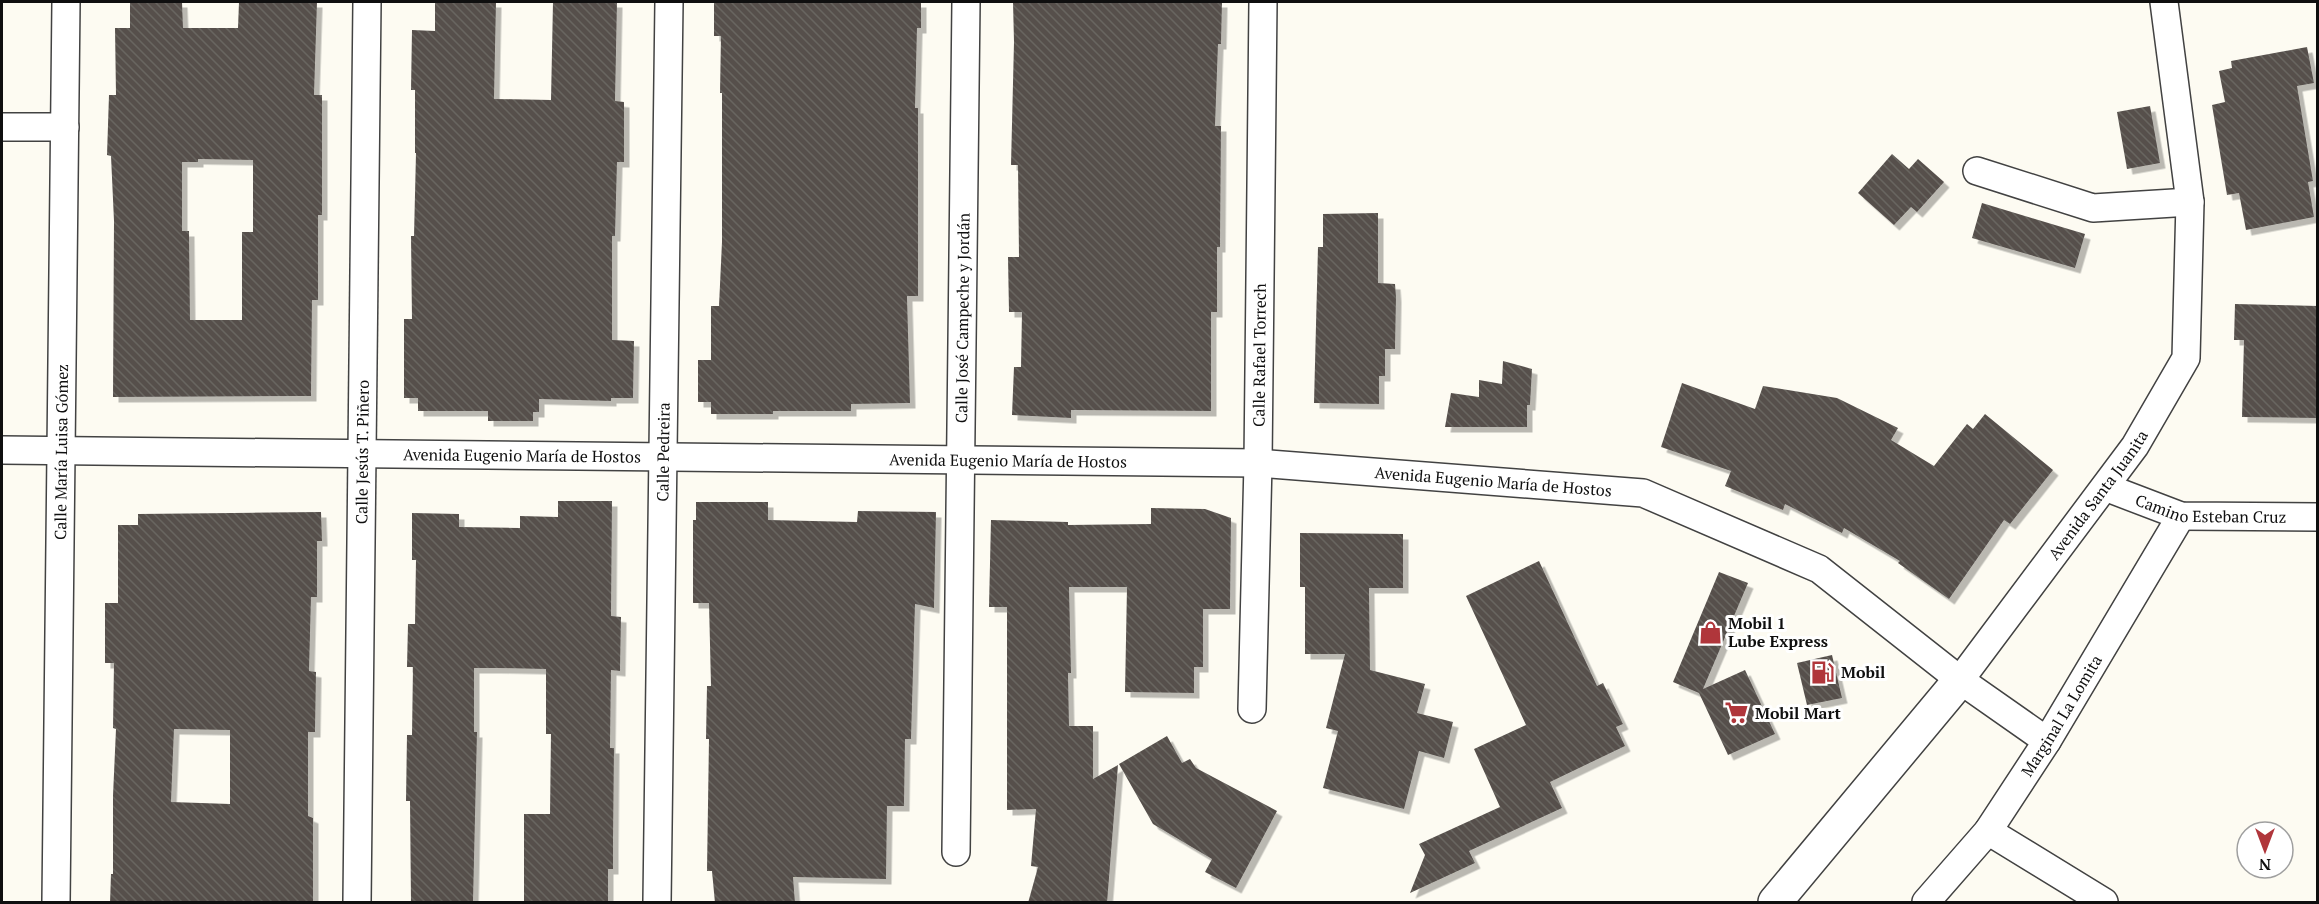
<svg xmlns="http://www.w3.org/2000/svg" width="2319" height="904" viewBox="0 0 2319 904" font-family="'PT Serif',serif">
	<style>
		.building { fill: url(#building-back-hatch); fill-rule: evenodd; filter: url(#shadow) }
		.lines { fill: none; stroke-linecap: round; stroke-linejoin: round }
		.minor-casing { stroke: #424242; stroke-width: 30 }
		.tertiary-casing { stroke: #424242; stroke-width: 36 }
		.minor { stroke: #fff; stroke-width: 27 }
		.tertiary { stroke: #fff; stroke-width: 33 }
		.labels { text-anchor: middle; stroke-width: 6; stroke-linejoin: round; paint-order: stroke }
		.street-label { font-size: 16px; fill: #0f0f0f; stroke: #fff }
		.poi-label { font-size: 16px; font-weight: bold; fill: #0f0f0f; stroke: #fff; text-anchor: start }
	</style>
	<defs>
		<pattern id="building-back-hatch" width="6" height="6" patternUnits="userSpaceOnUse" patternTransform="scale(1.5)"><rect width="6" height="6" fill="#56504c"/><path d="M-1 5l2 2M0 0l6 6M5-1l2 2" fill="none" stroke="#696561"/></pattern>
		<filter id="shadow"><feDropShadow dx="5.5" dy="5.5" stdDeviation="0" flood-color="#0004"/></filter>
	</defs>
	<rect width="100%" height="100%" fill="#fdfbf2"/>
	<g class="building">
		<path d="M 130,2 L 182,2 L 183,28 L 238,28 L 239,2 L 317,2 L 314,95 L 322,95 L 322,215 L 318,215 L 318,300 L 312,300 L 311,396 L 113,397 L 114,221 L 111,156 L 107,155 L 109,95 L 116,95 L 115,28 L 130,28 ZM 198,159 L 253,160 L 253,232 L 242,232 L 242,320 L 190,320 L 189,231 L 182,231 L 182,162 L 198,162 Z"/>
		<path d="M 435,2 L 496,2 L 494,99 L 551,100 L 553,2 L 617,2 L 615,101 L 624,102 L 624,162 L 617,162 L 615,236 L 612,236 L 612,340 L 634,341 L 633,398 L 611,398 L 611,401 L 539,399 L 539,412 L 533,412 L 533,421 L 488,421 L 488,411 L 418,411 L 418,398 L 404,398 L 404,319 L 412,319 L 411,236 L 414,236 L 416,153 L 415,153 L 415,90 L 411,90 L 412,30 L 435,31 Z"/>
		<path d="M 714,2 L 921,2 L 921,28 L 917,28 L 915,108 L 918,108 L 918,296 L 907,296 L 910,403 L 851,404 L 851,411 L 773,411 L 773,414 L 711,414 L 711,402 L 698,402 L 698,360 L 711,360 L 711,306 L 719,306 L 722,242 L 722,93 L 720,93 L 721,36 L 714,36 Z"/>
		<path d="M 1013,2 L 1222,2 L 1221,44 L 1218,44 L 1215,126 L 1221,126 L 1220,247 L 1217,247 L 1217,312 L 1211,312 L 1211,411 L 1071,410 L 1071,418 L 1012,415 L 1014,367 L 1021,367 L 1022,312 L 1009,312 L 1008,257 L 1019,257 L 1018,165 L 1011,165 L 1014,42 Z"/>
		<path d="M 2307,47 L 2314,83 L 2297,86 L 2313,181 L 2308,182 L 2314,217 L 2246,230 L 2239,193 L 2227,195 L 2212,105 L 2225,102 L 2219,71 L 2232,68 L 2231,61 Z"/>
		<path d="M 2150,106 L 2160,163 L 2127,169 L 2117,112 Z"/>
		<path d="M 1892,154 L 1909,169 L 1918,159 L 1944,182 L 1917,212 L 1911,207 L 1894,225 L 1858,193 Z"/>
		<path d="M 1982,203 L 2085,234 L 2075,268 L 1972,238 Z"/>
		<path d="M 1378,213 L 1378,283 L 1395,284 L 1396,297 L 1395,349 L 1385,349 L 1385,376 L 1379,376 L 1379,404 L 1314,403 L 1318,247 L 1323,247 L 1323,214 Z"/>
		<path d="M 2235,304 L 2318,306 L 2318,418 L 2242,417 L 2244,340 L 2234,340 Z"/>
		<path d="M 1503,361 L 1532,369 L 1530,405 L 1527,405 L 1527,427 L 1445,427 L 1451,393 L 1479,397 L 1479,380 L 1502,384 Z"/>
		<path d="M 1682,383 L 1755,409 L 1763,386 L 1837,398 L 1898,428 L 1891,440 L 1934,466 L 1967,424 L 1973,429 L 1985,414 L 2053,470 L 2010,524 L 2004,520 L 1949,599 L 1898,563 L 1900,561 L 1844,528 L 1842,533 L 1785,504 L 1783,510 L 1725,486 L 1731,471 L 1661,447 Z"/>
		<path d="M 558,501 L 612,501 L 611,616 L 621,617 L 620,671 L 611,670 L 610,748 L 614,748 L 613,845 L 613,869 L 608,869 L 608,903 L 524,903 L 524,814 L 550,814 L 551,734 L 546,734 L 546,669 L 495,668 L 474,668 L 474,732 L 477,732 L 473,903 L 411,903 L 410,801 L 406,801 L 407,735 L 412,735 L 413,667 L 407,667 L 408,624 L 415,624 L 416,560 L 412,560 L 412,513 L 459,514 L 459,527 L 520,528 L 520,516 L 558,517 Z"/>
		<path d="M 696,502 L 768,502 L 768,520 L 857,522 L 858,511 L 936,512 L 934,608 L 915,604 L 911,739 L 905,739 L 904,806 L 887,806 L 886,879 L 793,877 L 795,903 L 715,903 L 712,871 L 707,871 L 709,739 L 706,739 L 707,686 L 711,686 L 709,603 L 693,603 L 693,520 L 696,520 Z"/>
		<path d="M 1151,508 L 1205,509 L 1231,518 L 1230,609 L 1203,609 L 1203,667 L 1194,667 L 1194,693 L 1125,692 L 1127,587 L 1069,587 L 1071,673 L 1068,673 L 1069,726 L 1093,726 L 1093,779 L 1118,765 L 1107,903 L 1028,903 L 1038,867 L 1031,866 L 1036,809 L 1007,810 L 1007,607 L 989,607 L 991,520 L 1068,522 L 1068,525 L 1151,524 Z"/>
		<path d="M 321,512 L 322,541 L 317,541 L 317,597 L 311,597 L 309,671 L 316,672 L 315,732 L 308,732 L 308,816 L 313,818 L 313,903 L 110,903 L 111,874 L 113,874 L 113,796 L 116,729 L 113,728 L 114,663 L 105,663 L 105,603 L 118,603 L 118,525 L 138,525 L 138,514 ZM 174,729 L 230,730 L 230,804 L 171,802 Z"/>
		<path d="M 1300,533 L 1403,534 L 1403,588 L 1369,588 L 1370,670 L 1425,684 L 1417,713 L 1453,722 L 1444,758 L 1419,751 L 1404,809 L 1323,788 L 1338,731 L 1326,728 L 1345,654 L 1305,654 L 1305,587 L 1300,587 Z"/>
		<path d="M 1539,561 L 1597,686 L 1603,683 L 1623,724 L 1616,727 L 1625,746 L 1550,782 L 1562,808 L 1469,851 L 1475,863 L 1410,893 L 1425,855 L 1419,844 L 1500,807 L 1474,749 L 1526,725 L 1466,596 Z"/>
		<path d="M 1719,572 L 1748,583 L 1703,689 L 1745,670 L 1775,734 L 1728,755 L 1699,693 L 1673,682 Z"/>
		<path d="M 1832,655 L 1842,698 L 1807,705 L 1797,663 Z"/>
		<path d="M 1167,736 L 1182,763 L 1190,759 L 1196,768 L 1277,811 L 1236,888 L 1205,872 L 1212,859 L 1153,824 L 1119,764 Z"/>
	</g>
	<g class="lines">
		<defs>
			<g id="minor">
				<path d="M 2,127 L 65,127"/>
				<path d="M 1977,171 L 2093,208 L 2190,202"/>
				<path id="s1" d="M 2,450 L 1258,463 L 1643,493 L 1819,569 L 1960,680 L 2047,741"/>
				<path id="s2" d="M 2105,487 L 2181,516 L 2318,517"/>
				<path id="s3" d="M 1960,680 L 2135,446 L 2186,358 L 2190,202 L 2164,2"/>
				<path id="s4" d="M 1252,709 L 1258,463 L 1263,2"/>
				<path d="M 1988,831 L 2104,902"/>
				<path id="s5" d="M 956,852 L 966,2"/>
				<path id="s6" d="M 56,902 L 66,2"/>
				<path id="s7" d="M 357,902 L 367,2"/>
				<path id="s8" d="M 657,902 L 669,2"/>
				<path id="s9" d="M 1926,902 L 1988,831 L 2047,741 L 2181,516"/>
			</g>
			<path id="tertiary" d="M 1775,902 L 1960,680"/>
		</defs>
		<use href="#minor" class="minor-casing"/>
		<use href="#tertiary" class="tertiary-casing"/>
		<use href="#minor" class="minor"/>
		<use href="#tertiary" class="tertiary"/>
	</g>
	<defs>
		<symbol id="shop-bare" viewBox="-9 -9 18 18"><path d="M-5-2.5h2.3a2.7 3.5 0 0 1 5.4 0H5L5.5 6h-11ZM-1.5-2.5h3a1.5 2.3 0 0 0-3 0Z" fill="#b0363b" stroke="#fff" stroke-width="2.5" paint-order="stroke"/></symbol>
		<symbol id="fuel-bare" viewBox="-9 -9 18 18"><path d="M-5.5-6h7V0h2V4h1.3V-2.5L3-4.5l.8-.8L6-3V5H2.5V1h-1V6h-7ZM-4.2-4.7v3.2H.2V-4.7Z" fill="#b0363b" stroke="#fff" stroke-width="2.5" paint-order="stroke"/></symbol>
		<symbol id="supermarket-bare" viewBox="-9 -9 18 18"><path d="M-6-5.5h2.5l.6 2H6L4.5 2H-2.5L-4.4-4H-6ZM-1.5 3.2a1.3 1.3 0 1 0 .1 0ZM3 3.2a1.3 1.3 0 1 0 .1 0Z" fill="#b0363b" stroke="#fff" stroke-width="2.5" paint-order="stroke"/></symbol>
	</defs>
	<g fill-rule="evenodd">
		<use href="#shop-bare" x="1694" y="616" width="33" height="33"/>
		<use href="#fuel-bare" x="1806" y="656" width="33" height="33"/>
		<use href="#supermarket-bare" x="1720" y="696" width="33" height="33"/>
	</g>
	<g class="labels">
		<g class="street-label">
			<text dy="6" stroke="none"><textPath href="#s5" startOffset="534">Calle José Campeche y Jordán</textPath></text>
			<text dy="6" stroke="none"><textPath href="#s4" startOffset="354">Calle Rafael Torrech</textPath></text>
			<text dy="6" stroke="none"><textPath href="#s6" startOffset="450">Calle María Luisa Gómez</textPath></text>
			<text dy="6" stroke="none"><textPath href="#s7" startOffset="450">Calle Jesús T. Piñero</textPath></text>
			<text dy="6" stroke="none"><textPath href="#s8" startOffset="450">Calle Pedreira</textPath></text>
			<text dy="6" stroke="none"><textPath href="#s1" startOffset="520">Avenida Eugenio María de Hostos</textPath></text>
			<text dy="6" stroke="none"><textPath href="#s1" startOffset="1006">Avenida Eugenio María de Hostos</textPath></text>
			<text dy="6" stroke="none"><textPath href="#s1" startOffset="1492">Avenida Eugenio María de Hostos</textPath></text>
			<text dy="6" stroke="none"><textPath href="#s3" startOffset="231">Avenida Santa Juanita</textPath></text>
			<text dy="6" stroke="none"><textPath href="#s2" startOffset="110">Camino Esteban Cruz</textPath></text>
			<text dy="6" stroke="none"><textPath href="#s9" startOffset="231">Marginal La Lomita</textPath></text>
		</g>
		<g class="poi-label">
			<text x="1728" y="629">Mobil 1<tspan x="1728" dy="18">Lube Express</tspan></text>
			<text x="1841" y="678">Mobil</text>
			<text x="1755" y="719">Mobil Mart</text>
		</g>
	</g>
	<rect width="2319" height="904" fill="none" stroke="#0f0f0f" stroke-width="6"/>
	<g transform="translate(2265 850) rotate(180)"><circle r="28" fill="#ffffff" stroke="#9f9f9f" stroke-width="1.5"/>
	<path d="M0-4.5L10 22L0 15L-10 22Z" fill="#b0363b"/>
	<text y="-9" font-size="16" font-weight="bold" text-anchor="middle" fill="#0f0f0f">N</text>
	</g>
</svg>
